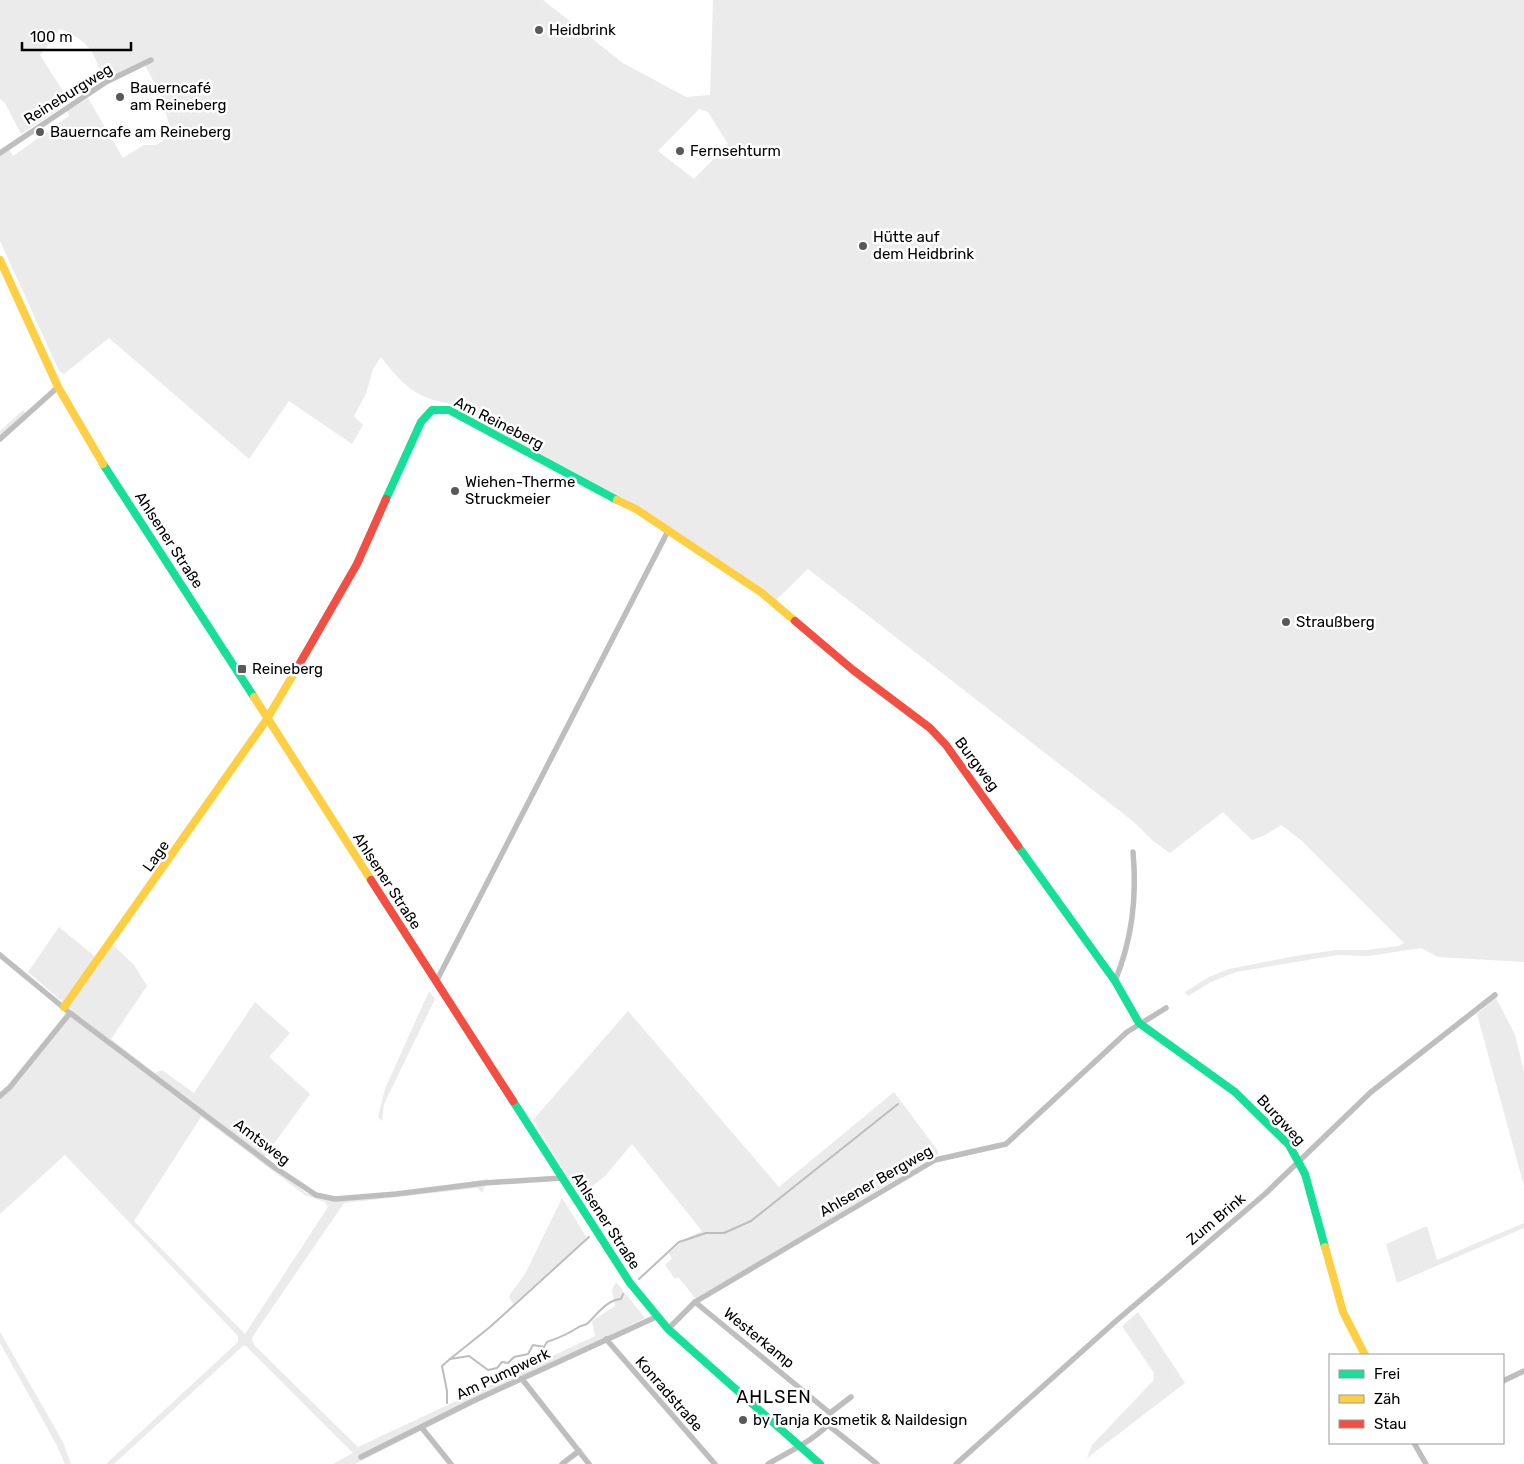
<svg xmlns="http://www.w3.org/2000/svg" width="1524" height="1464" viewBox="0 0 1524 1464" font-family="Rubik,sans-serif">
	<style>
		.green { fill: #ebebeb; fill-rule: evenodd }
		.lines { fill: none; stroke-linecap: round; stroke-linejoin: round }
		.stream { stroke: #bdbdbd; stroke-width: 2 }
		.street { stroke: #bebebe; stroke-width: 5.5 }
		.fast { stroke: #16e098; stroke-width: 8 }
		.slow { stroke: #ffcf43; stroke-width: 8 }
		.jam { stroke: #f24e42; stroke-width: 8 }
		.poi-dot { fill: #595959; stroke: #fff; stroke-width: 2 }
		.labels { text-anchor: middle; stroke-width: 5; stroke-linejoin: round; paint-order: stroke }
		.poi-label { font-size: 15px; fill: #000; stroke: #fff; text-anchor: start }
		.street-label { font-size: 15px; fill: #000; stroke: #fff }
		.quarter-label { font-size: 18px; letter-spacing: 1px; fill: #000; stroke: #fff }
	</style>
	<rect width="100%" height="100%" fill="#fff"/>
	<g class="green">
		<path d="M 0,0 L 543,0 L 623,63 L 686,97 L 710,95 L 713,0 L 1524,0 L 1524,962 L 1438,957 L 1421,948 L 1369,956 L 1338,955 L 1236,972 L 1211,982 L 1188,996 L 1185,992 L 1209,977 L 1229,969 L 1295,956 L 1336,950 L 1367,950 L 1398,946 L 1404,943 L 1302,841 L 1281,825 L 1265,835 L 1252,840 L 1223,812 L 1170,853 L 1153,841 L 1134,822 L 808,569 L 773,603 L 763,592 L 584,481 L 448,403 C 416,399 400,382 381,357 L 373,369 L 366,394 L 354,416 L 363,425 L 352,444 L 289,401 L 249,459 L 109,338 L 64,374 L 59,371 L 0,241 L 0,155 L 9,149 L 13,156 L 69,116 L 67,111 L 88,98 L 123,158 L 144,145 L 156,145 L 172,135 L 161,95 L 143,62 L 104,81 C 92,50 92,43 60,29 L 40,55 L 70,102 L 21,134 L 5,103 L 0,99 ZM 699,109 L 708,112 L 728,144 L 694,179 L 658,151 Z"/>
		<path d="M 23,410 L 29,415 L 0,442 L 0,431 Z"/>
		<path d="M 59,927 L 99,960 L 112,944 L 134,965 L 147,986 L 111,1039 L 155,1073 L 162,1070 L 194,1093 L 255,1002 L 290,1033 L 269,1057 L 310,1094 L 263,1159 L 306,1193 L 335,1200 L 455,1187 L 453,1184 L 488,1179 L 482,1193 L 478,1188 L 344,1203 L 253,1336 L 252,1340 L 255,1346 L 358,1447 L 595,1336 L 592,1321 L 615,1306 L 612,1290 L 616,1282 L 645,1318 L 355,1464 L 333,1464 L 353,1453 L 246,1346 L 243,1346 L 114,1464 L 106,1464 L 238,1342 L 238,1336 L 65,1155 L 0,1214 L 0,1097 L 12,1086 L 73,1011 L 28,972 ZM 201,1117 L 305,1195 L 325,1202 L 328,1207 L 245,1334 L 134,1221 Z"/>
		<path d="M 429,991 L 435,999 L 384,1104 L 382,1121 L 378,1117 L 385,1089 Z"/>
		<path d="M 1496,998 L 1515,1035 L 1524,1071 L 1524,1186 L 1477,1014 Z"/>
		<path d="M 628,1011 L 779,1187 L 894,1092 L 938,1151 L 938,1154 L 696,1299 L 678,1277 L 675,1279 L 665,1265 L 672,1259 L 669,1253 L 685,1239 L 702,1231 L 632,1144 L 605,1176 L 580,1196 L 533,1120 Z"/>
		<path d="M 562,1198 L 587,1238 L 513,1304 L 509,1296 L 525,1274 Z"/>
		<path d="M 1524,1223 L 1524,1228 L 1397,1283 L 1386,1244 L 1427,1226 L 1437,1260 Z"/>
		<path d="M 1138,1312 L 1185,1383 L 1087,1458 L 1092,1445 L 1153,1381 L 1154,1373 L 1122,1326 Z"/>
		<path d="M 0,1332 L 63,1442 L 71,1464 L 65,1464 L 56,1444 L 0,1343 Z"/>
	</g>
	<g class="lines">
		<g class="stream">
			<path d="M 639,1279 L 679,1242 L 706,1233 L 724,1233 L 751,1221 L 898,1104"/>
			<path d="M 450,1359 L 490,1327 L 589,1237"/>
			<path d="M 447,1403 L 447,1391 L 442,1366 L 450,1359 L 469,1356 L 488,1370 L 497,1368 L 502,1362 L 508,1363 L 514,1357 L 528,1354 L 533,1345 L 544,1347 L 547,1342 C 558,1338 567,1335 577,1328 C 581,1325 585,1326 588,1323 C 598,1313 607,1300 621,1299 L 623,1294"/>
		</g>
		<g class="street">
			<path d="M 0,153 L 106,82 L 151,60"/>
			<path d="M 0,439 L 58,387"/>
			<path d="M 0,955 L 70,1013 L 274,1167 L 316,1195 L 335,1199 L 396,1194 L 484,1183 L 562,1178"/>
			<path d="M 1115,981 C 1132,940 1137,895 1133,852"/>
			<path d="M 436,982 L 668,531"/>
			<path d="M 0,1096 L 10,1087 L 70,1013"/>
			<path d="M 695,1302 L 830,1413 L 832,1420 C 816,1440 790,1451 768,1464"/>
			<path d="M 668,1329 L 695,1302 L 935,1160 L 1006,1144 L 1127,1032 L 1166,1008"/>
			<path d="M 606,1339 L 715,1464"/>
			<path d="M 522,1379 L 589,1464"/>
			<path d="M 1503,1381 L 1524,1371"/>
			<path d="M 830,1413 L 851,1397"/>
			<path d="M 828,1425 L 877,1464"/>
			<path d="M 422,1428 L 451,1464"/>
			<path d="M 1414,1443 L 1426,1464"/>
			<path d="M 361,1457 L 471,1402 L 656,1317"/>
			<path d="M 562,1464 L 579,1451"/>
			<path d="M 956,1464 L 1116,1321 L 1265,1194 L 1371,1092 L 1495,995"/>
		</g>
		<g class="fast">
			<path d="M 103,464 L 254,697"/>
			<path d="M 386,499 L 421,422 L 432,410 L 449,410 L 617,500"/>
			<path d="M 1018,846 L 1115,981 L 1139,1023 L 1235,1092 L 1289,1145 L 1305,1174 L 1325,1247"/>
			<path d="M 513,1101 L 630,1283 L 668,1329 L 820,1464"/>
		</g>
		<g class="slow">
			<path d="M 0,260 L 58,387 L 103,464"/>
			<path d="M 617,500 L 636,509 L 762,593 L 795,621"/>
			<path d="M 254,697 L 371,880"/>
			<path d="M 64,1007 L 267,719 L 300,663"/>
			<path d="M 1325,1247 L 1343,1312 L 1365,1355"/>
		</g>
		<g class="jam">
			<path d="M 795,621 L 853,670 L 930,728 L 946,745 L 1018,846"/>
			<path d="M 300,663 L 357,564 L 386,499"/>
			<path d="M 371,880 L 513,1101"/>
		</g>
	</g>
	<g class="poi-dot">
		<circle cx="539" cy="30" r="5"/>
		<circle cx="120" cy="97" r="5"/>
		<circle cx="40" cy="132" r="5"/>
		<circle cx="680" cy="151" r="5"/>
		<circle cx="863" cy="246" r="5"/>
		<circle cx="455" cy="491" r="5"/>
		<circle cx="1286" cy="622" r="5"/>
		<rect x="237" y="664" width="10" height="10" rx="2.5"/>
		<circle cx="743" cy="1420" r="5"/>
	</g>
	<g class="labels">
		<g class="poi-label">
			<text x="549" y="35">Heidbrink</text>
			<text x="130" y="93">Bauerncafé<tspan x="130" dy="17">am Reineberg</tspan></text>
			<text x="50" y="137">Bauerncafe am Reineberg</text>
			<text x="690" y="156">Fernsehturm</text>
			<text x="873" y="242">Hütte auf<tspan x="873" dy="17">dem Heidbrink</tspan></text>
			<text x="465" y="487">Wiehen-Therme<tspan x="465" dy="17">Struckmeier</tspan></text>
			<text x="1296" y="627">Straußberg</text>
			<text x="252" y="674">Reineberg</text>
			<text x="753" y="1425">by Tanja Kosmetik &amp; Naildesign</text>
		</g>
		<g class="street-label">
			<text transform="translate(68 94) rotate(-32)" y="5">Reineburgweg</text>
			<text transform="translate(499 423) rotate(27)" y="5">Am Reineberg</text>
			<text transform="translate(169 540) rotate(57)" y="5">Ahlsener Straße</text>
			<text transform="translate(977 764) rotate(53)" y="5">Burgweg</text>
			<text transform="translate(156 856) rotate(-55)" y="5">Lage</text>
			<text transform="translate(387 881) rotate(57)" y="5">Ahlsener Straße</text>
			<text transform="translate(1281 1120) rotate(47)" y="5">Burgweg</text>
			<text transform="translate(262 1142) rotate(37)" y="5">Amtsweg</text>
			<text transform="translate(876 1181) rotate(-30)" y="5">Ahlsener Bergweg</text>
			<text transform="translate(1216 1219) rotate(-40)" y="5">Zum Brink</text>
			<text transform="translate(606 1221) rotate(57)" y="5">Ahlsener Straße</text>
			<text transform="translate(759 1338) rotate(39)" y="5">Westerkamp</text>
			<text transform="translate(503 1374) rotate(-25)" y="5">Am Pumpwerk</text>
			<text transform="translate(669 1394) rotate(49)" y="5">Konradstraße</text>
		</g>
		<g class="quarter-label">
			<text x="774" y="1403">AHLSEN</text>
		</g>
	</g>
	<rect x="1329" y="1354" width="175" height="90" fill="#ffffff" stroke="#999999"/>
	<rect x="1339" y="1370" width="25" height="8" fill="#16e098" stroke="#999999"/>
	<text x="1374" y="1379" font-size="15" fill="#000000">Frei</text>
	<rect x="1339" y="1395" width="25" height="8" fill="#ffcf43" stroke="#999999"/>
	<text x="1374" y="1404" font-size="15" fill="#000000">Zäh</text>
	<rect x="1339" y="1420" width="25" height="8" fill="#f24e42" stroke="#999999"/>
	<text x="1374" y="1429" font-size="15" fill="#000000">Stau</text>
	<path d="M22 42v8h109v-8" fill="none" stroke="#000000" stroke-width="2.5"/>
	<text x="30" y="42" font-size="15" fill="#000000" stroke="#ffffff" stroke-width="4" paint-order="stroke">100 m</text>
</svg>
